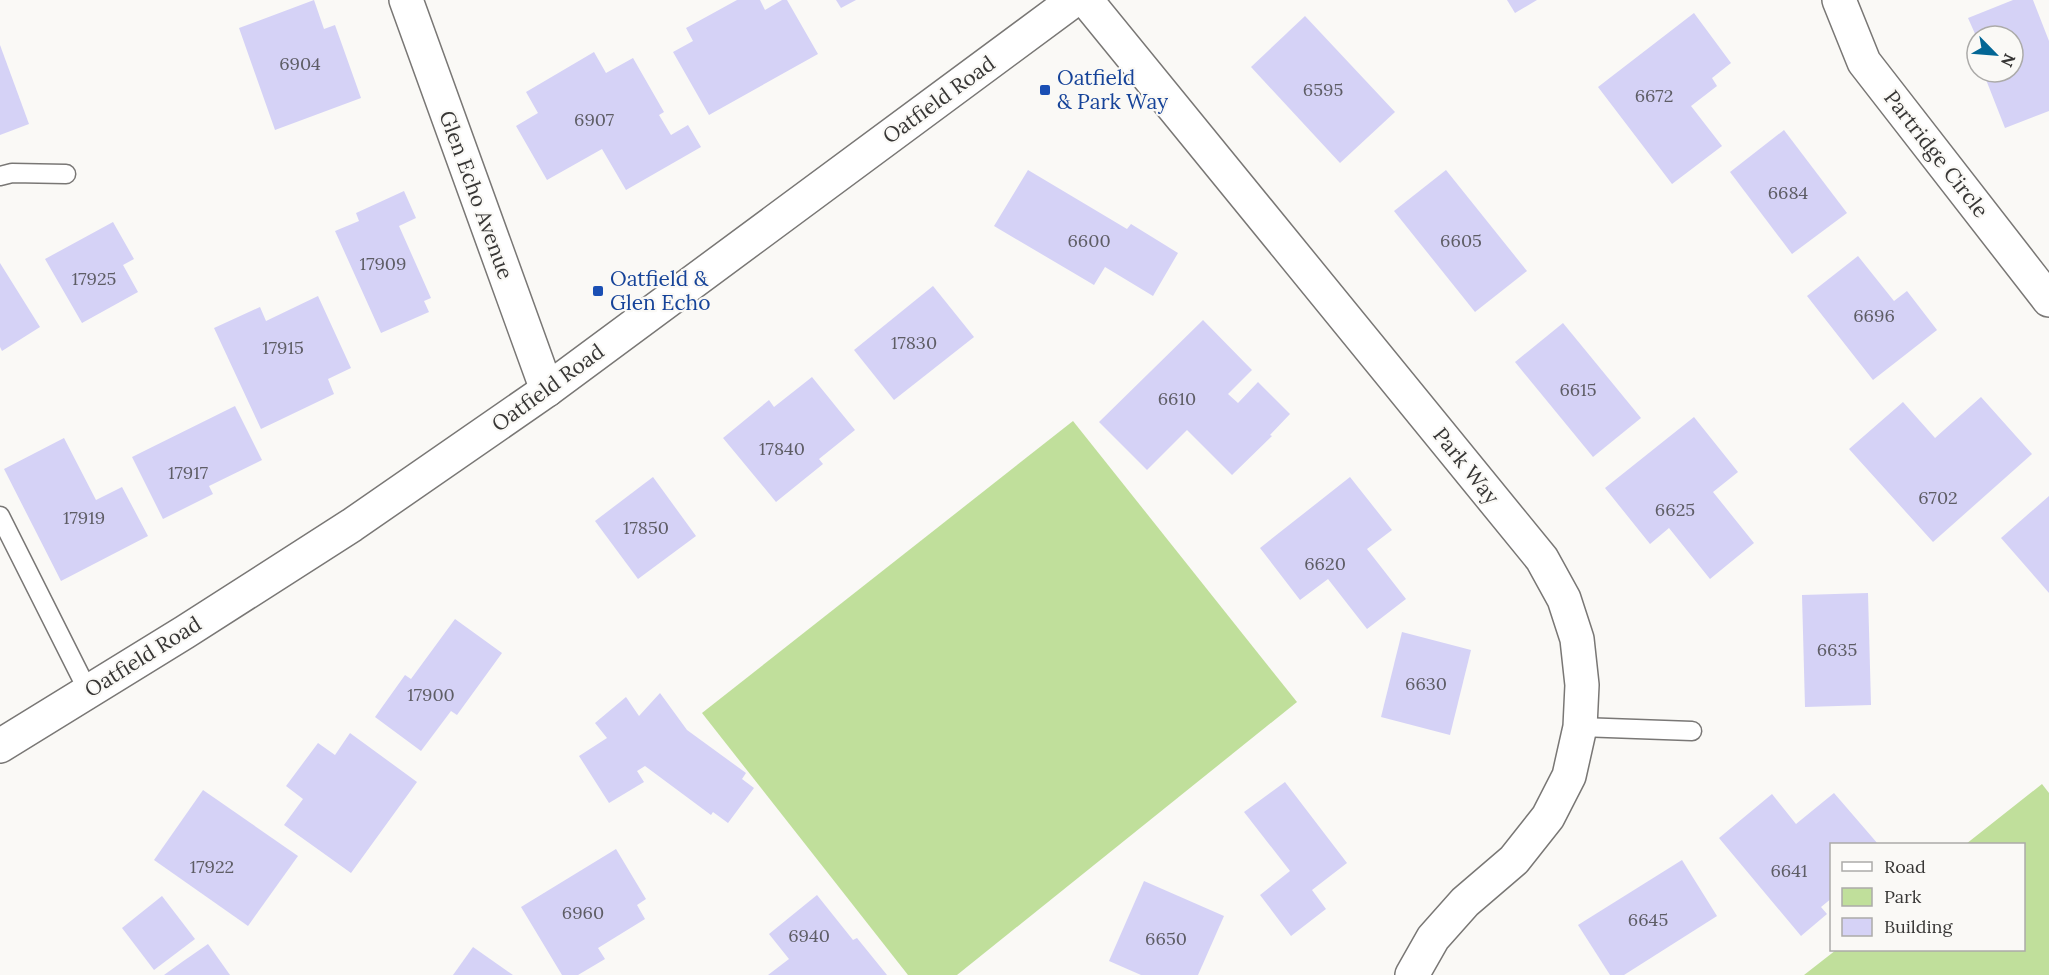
<svg xmlns="http://www.w3.org/2000/svg" width="2049" height="975" viewBox="0 0 2049 975" font-family="Lora,serif">
	<style>
		.green { fill: #c0df9b }
		.building { fill: #d5d2f6 }
		.lines { fill: none; stroke-linecap: round; stroke-linejoin: round }
		.service-casing { stroke: #797775; stroke-width: 21 }
		.minor-casing { stroke: #797775; stroke-width: 36 }
		.tertiary-casing { stroke: #797775; stroke-width: 36 }
		.secondary-casing { stroke: #797775; stroke-width: 36 }
		.service { stroke: #fff; stroke-width: 18 }
		.minor { stroke: #fff; stroke-width: 33 }
		.tertiary { stroke: #fff; stroke-width: 33 }
		.secondary { stroke: #fff; stroke-width: 33 }
		.transit-dot { fill: #1a4fb4; stroke: #faf9f6; stroke-width: 2 }
		.labels { text-anchor: middle; stroke-width: 4.5; stroke-linejoin: round; paint-order: stroke }
		.number-label { font-size: 18px; fill: #5e5d65 }
		.transit-label { font-size: 21px; fill: #164399; stroke: #faf9f6; text-anchor: start }
		.street-label { font-size: 21px; fill: #373635; stroke: #faf9f6 }
	</style>
	<rect width="100%" height="100%" fill="#faf9f6"/>
	<g class="green">
		<path d="M 1073,421 L 1297,702 L 957,975 L 908,975 L 702,713 Z"/>
		<path d="M 2042,784 L 2049,793 L 2049,975 L 1804,975 L 1836,950 L 2024,950 L 2024,844 L 1966,844 Z"/>
	</g>
	<g class="building">
		<path d="M 314,0 L 324,29 L 335,25 L 361,98 L 275,130 L 239,28 Z"/>
		<path d="M 737,0 L 760,0 L 765,10 L 782,0 L 787,0 L 818,54 L 709,115 L 673,52 L 693,41 L 686,28 Z"/>
		<path d="M 836,0 L 856,0 L 841,8 Z"/>
		<path d="M 1507,0 L 1537,0 L 1515,13 Z"/>
		<path d="M 2013,0 L 2033,0 L 2049,41 L 2049,111 L 2005,128 L 1983,72 L 2013,72 L 2013,36 L 1976,36 L 1968,18 Z"/>
		<path d="M 1694,13 L 1731,63 L 1712,78 L 1717,86 L 1691,106 L 1722,146 L 1672,184 L 1598,87 Z"/>
		<path d="M 1305,16 L 1395,112 L 1340,163 L 1251,67 Z"/>
		<path d="M 0,45 L 29,124 L 0,135 Z"/>
		<path d="M 594,52 L 606,73 L 633,58 L 664,112 L 659,115 L 671,135 L 688,125 L 701,147 L 626,190 L 602,149 L 547,180 L 516,126 L 538,113 L 526,92 Z"/>
		<path d="M 1784,130 L 1847,213 L 1792,254 L 1730,172 Z"/>
		<path d="M 1028,170 L 1127,229 L 1131,224 L 1178,253 L 1153,296 L 1105,267 L 1094,285 L 994,226 Z"/>
		<path d="M 1446,170 L 1527,271 L 1475,312 L 1394,211 Z"/>
		<path d="M 404,191 L 416,218 L 399,226 L 431,298 L 424,301 L 429,312 L 381,333 L 335,231 L 359,221 L 356,213 Z"/>
		<path d="M 113,222 L 134,259 L 123,265 L 138,292 L 82,323 L 45,259 Z"/>
		<path d="M 1858,256 L 1894,301 L 1907,291 L 1937,330 L 1873,380 L 1807,296 Z"/>
		<path d="M 0,263 L 40,327 L 2,351 L 0,347 Z"/>
		<path d="M 933,286 L 974,337 L 894,400 L 854,350 Z"/>
		<path d="M 318,296 L 351,368 L 328,379 L 334,394 L 261,429 L 214,328 L 260,307 L 266,321 Z"/>
		<path d="M 1203,320 L 1252,370 L 1228,394 L 1238,403 L 1258,382 L 1290,414 L 1270,435 L 1272,436 L 1232,475 L 1187,430 L 1147,470 L 1099,422 Z"/>
		<path d="M 1563,323 L 1641,418 L 1593,457 L 1515,362 Z"/>
		<path d="M 812,377 L 855,430 L 819,459 L 823,464 L 776,502 L 723,438 L 769,400 L 774,407 Z"/>
		<path d="M 1981,397 L 2032,454 L 1933,542 L 1849,449 L 1903,402 L 1935,438 Z"/>
		<path d="M 235,406 L 262,460 L 209,486 L 213,494 L 163,519 L 132,457 Z"/>
		<path d="M 1694,417 L 1738,472 L 1713,492 L 1754,543 L 1710,579 L 1669,528 L 1650,544 L 1605,488 Z"/>
		<path d="M 64,438 L 96,500 L 122,487 L 148,536 L 61,581 L 4,469 Z"/>
		<path d="M 653,477 L 696,536 L 638,579 L 595,521 Z"/>
		<path d="M 1350,477 L 1392,530 L 1367,549 L 1406,599 L 1367,629 L 1328,579 L 1300,600 L 1260,548 Z"/>
		<path d="M 2049,496 L 2049,593 L 2001,538 Z"/>
		<path d="M 1868,593 L 1871,705 L 1805,707 L 1802,595 Z"/>
		<path d="M 455,619 L 502,653 L 457,715 L 451,711 L 421,751 L 375,717 L 405,675 L 411,679 Z"/>
		<path d="M 1402,632 L 1471,650 L 1450,735 L 1381,717 Z"/>
		<path d="M 660,693 L 687,730 L 746,773 L 742,779 L 754,788 L 728,823 L 713,812 L 711,815 L 645,766 L 637,771 L 644,782 L 609,803 L 579,756 L 607,738 L 595,723 L 626,697 L 639,716 Z"/>
		<path d="M 350,733 L 417,782 L 351,873 L 284,825 L 303,799 L 286,786 L 318,743 L 335,755 Z"/>
		<path d="M 1285,782 L 1347,863 L 1312,890 L 1326,909 L 1291,936 L 1260,895 L 1290,871 L 1244,812 Z"/>
		<path d="M 203,790 L 298,856 L 248,926 L 154,860 Z"/>
		<path d="M 1834,793 L 1878,844 L 1832,844 L 1832,898 L 1821,907 L 1827,914 L 1801,936 L 1719,838 L 1772,794 L 1796,824 Z"/>
		<path d="M 616,849 L 646,899 L 637,905 L 645,919 L 598,948 L 605,959 L 578,975 L 562,975 L 521,907 Z"/>
		<path d="M 1682,860 L 1717,916 L 1624,975 L 1610,975 L 1578,925 Z"/>
		<path d="M 1144,881 L 1224,916 L 1198,975 L 1141,975 L 1109,961 Z"/>
		<path d="M 817,895 L 853,940 L 857,938 L 887,975 L 768,975 L 789,959 L 769,934 Z"/>
		<path d="M 162,896 L 195,939 L 154,970 L 122,928 Z"/>
		<path d="M 208,944 L 230,975 L 164,975 L 182,962 Z"/>
		<path d="M 473,947 L 513,975 L 453,975 Z"/>
	</g>
	<g class="lines">
		<defs>
			<g id="service">
				<path d="M 0,176 L 12,173 L 66,174"/>
				<path d="M 0,516 L 88,691"/>
				<path d="M 1580,727 L 1692,731"/>
			</g>
			<g id="minor">
				<path d="M 1086,0 L 1542,559 L 1564,599 L 1577,639 L 1582,685 L 1580,727 L 1569,776 L 1548,817 L 1514,860 L 1465,902 L 1433,938 L 1412,975"/>
				<path d="M 1839,0 L 1864,62 L 2049,300"/>
			</g>
			<path id="tertiary" d="M 406,0 L 547,390"/>
			<path id="secondary" d="M 0,746 L 185,632 L 352,525 L 547,390 L 1074,0"/>
		</defs>
		<use href="#service" class="service-casing"/>
		<use href="#minor" class="minor-casing"/>
		<use href="#tertiary" class="tertiary-casing"/>
		<use href="#secondary" class="secondary-casing"/>
		<use href="#service" class="service"/>
		<use href="#minor" class="minor"/>
		<use href="#tertiary" class="tertiary"/>
		<use href="#secondary" class="secondary"/>
	</g>
	<g class="transit-dot">
		<rect x="1039" y="84" width="12" height="12" rx="3"/>
		<rect x="592" y="285" width="12" height="12" rx="3"/>
	</g>
	<g class="labels">
		<g class="number-label">
			<text x="300" y="70">6904</text>
			<text x="1323" y="96">6595</text>
			<text x="1654" y="102">6672</text>
			<text x="594" y="126">6907</text>
			<text x="1788" y="199">6684</text>
			<text x="1089" y="247">6600</text>
			<text x="1461" y="247">6605</text>
			<text x="383" y="270">17909</text>
			<text x="94" y="285">17925</text>
			<text x="1874" y="322">6696</text>
			<text x="914" y="349">17830</text>
			<text x="283" y="354">17915</text>
			<text x="1578" y="396">6615</text>
			<text x="1177" y="405">6610</text>
			<text x="782" y="455">17840</text>
			<text x="188" y="479">17917</text>
			<text x="1938" y="504">6702</text>
			<text x="1675" y="516">6625</text>
			<text x="84" y="524">17919</text>
			<text x="646" y="534">17850</text>
			<text x="1325" y="570">6620</text>
			<text x="1837" y="656">6635</text>
			<text x="1426" y="690">6630</text>
			<text x="431" y="701">17900</text>
			<text x="212" y="873">17922</text>
			<text x="1789" y="877">6641</text>
			<text x="583" y="919">6960</text>
			<text x="1648" y="926">6645</text>
			<text x="809" y="942">6940</text>
			<text x="1166" y="945">6650</text>
		</g>
		<g class="transit-label">
			<text x="1057" y="85">Oatfield<tspan x="1057" dy="24">&amp; Park Way</tspan></text>
			<text x="610" y="286">Oatfield &amp;<tspan x="610" dy="24">Glen Echo</tspan></text>
		</g>
		<g class="street-label">
			<text transform="translate(939 100) rotate(-36)" y="7">Oatfield Road</text>
			<text transform="translate(1936 154) rotate(52)" y="7">Partridge Circle</text>
			<text transform="translate(476 195) rotate(70)" y="7">Glen Echo Avenue</text>
			<text transform="translate(548 388) rotate(-36)" y="7">Oatfield Road</text>
			<text transform="translate(1466 466) rotate(51)" y="7">Park Way</text>
			<text transform="translate(143 657) rotate(-32)" y="7">Oatfield Road</text>
		</g>
	</g>
	<rect x="1830" y="843" width="195" height="108" fill="#faf9f6" stroke="#acaba9" stroke-width="1.5"/>
	<rect x="1842" y="862" width="30" height="9" fill="#ffffff" stroke="#acaba9" stroke-width="1.5"/>
	<text x="1884" y="873" font-size="18" fill="#373635">Road</text>
	<rect x="1842" y="888" width="30" height="18" fill="#c0df9b" stroke="#acaba9" stroke-width="1.5"/>
	<text x="1884" y="903" font-size="18" fill="#373635">Park</text>
	<rect x="1842" y="918" width="30" height="18" fill="#d5d2f6" stroke="#acaba9" stroke-width="1.5"/>
	<text x="1884" y="933" font-size="18" fill="#373635">Building</text>
	<g transform="translate(1995 54) rotate(115)"><circle r="28" fill="#faf9f6" stroke="#acaba9" stroke-width="1.5"/>
	<path d="M0-4.5L10 22L0 15L-10 22Z" fill="#036695"/>
	<text y="-9" font-size="16" font-weight="bold" text-anchor="middle" fill="#373635">N</text>
	</g>
</svg>
